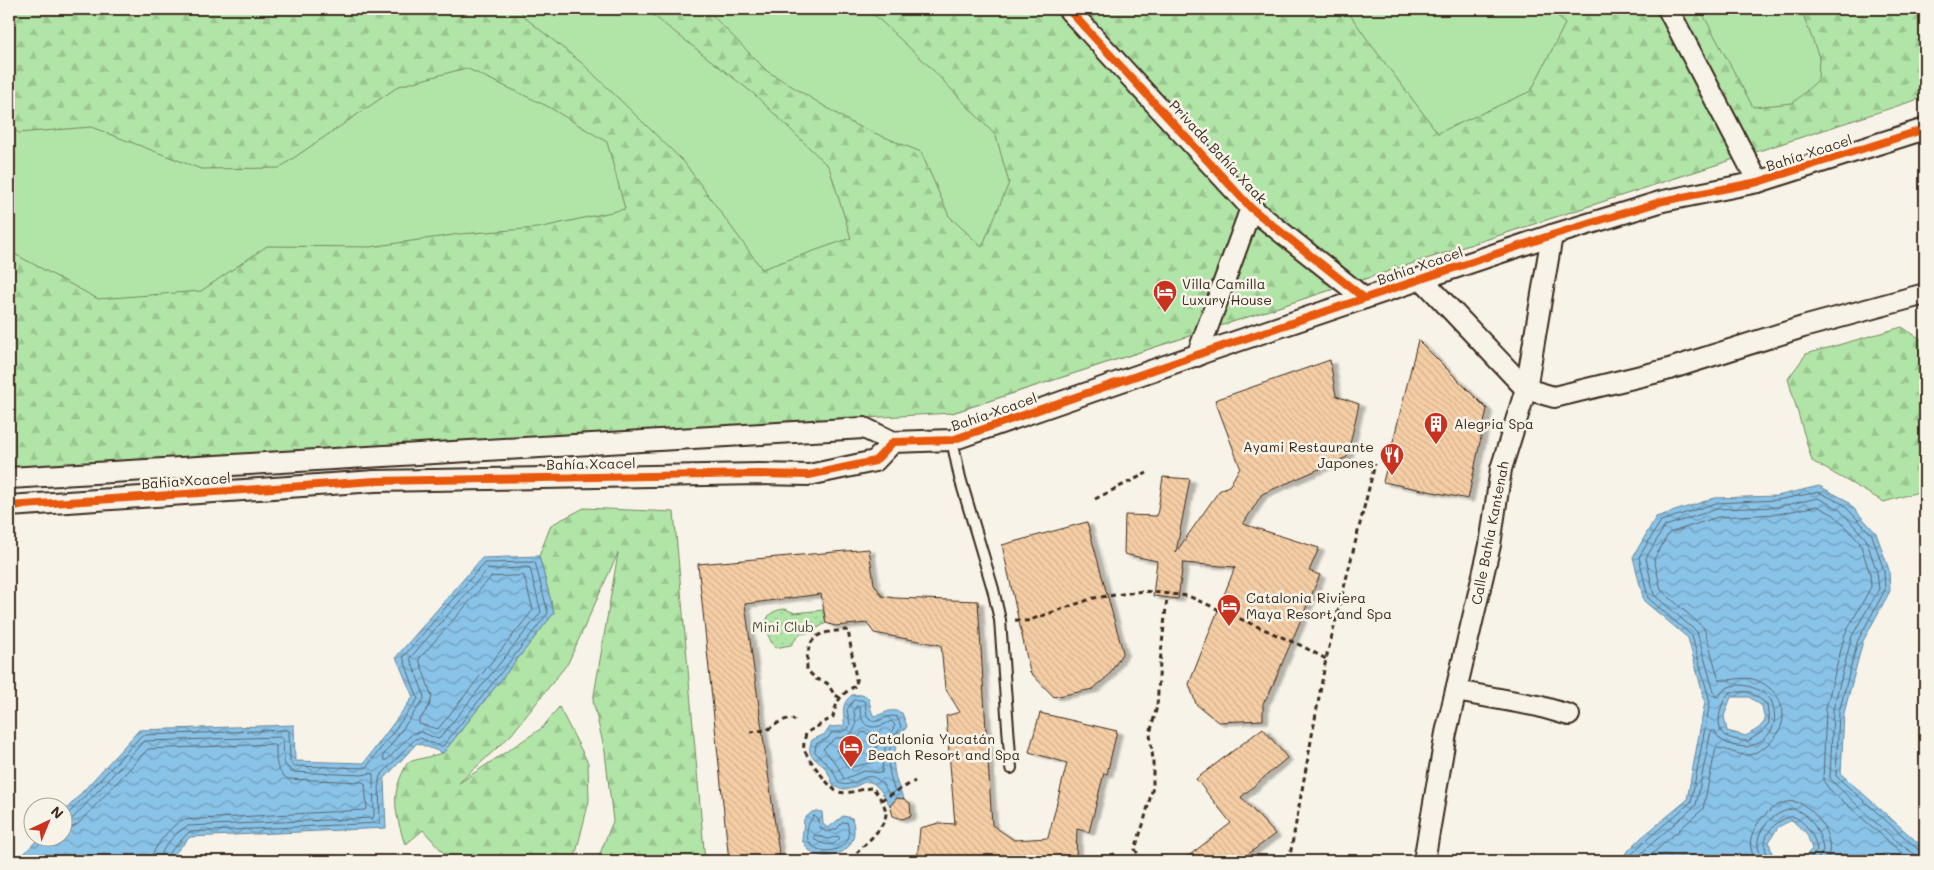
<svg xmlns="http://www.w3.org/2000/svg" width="1934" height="870" viewBox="0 0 1934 870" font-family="Mali,sans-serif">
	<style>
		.green { fill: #b1e5a7; stroke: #768862 }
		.forest { fill: url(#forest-firs); stroke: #768862 }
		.park { fill: url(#park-dots); stroke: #768862 }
		.water { fill: url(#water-waves); stroke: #6a8697; fill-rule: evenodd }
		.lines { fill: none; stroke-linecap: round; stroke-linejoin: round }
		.shore { stroke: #5a676f; stroke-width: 1 }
		.building { fill: url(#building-back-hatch); stroke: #3b2a1e; filter: url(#shadow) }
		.service-casing { stroke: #3b2a1e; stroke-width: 14 }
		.minor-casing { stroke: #3b2a1e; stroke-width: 24 }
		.path { stroke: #3b2a1e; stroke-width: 3; stroke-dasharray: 5 4; stroke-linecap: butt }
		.service { stroke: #f7f3e8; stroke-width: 10 }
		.minor { stroke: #f7f3e8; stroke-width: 20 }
		.cycleway-casing { stroke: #f7f3e8; stroke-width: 11 }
		.cycleway { stroke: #e8590c; stroke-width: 8 }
		.labels { text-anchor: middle; stroke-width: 5; stroke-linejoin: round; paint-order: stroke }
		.street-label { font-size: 14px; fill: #3b2a1e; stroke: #f7f3e8 }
		.poi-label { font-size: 14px; fill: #3b2a1e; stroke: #f7f3e8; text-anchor: start }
		.park-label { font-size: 14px; fill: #534f39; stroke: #f7f3e8 }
	</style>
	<defs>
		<pattern id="forest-firs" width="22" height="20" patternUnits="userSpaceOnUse" patternTransform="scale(1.25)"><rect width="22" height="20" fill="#b1e5a7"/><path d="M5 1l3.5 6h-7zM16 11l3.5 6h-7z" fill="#99c58f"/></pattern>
		<pattern id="park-dots" width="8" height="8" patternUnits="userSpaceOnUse" patternTransform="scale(1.25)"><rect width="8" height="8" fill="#b1e5a7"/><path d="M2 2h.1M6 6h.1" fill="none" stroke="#99c58f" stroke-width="1.8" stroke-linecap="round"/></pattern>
		<pattern id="water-waves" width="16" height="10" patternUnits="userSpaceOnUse" patternTransform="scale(1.25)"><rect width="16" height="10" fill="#89c3e8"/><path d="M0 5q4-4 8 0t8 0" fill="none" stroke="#719fbb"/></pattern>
		<pattern id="building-back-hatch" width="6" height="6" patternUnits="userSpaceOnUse" patternTransform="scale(1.25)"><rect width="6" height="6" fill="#f5cea5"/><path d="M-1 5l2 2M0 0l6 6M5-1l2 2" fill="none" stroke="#d3b18e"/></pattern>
		<filter id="shadow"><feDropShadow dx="5.5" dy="3" stdDeviation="1" flood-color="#0004"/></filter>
	</defs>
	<rect width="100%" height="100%" fill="#f7f3e8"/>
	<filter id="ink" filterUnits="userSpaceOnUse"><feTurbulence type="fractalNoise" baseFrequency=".02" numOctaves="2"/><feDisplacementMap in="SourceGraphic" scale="10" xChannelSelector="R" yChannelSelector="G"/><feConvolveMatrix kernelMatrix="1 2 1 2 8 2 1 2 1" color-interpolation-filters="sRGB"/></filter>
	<g filter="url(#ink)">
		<path class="green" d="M 359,9 L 1835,9 L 1835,126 L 952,413 L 9,340 L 9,25 Z"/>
		<g class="forest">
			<path d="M 9,9 L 520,9 L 524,17 L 583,64 L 684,162 L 762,269 L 851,238 L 829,167 L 754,94 L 645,9 L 706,9 L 767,71 L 855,125 L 921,152 L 949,216 L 982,247 L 1009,183 L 996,136 L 929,66 L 868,9 L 1346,9 L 1372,46 L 1438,133 L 1531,91 L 1565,24 L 1551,9 L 1700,9 L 1753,107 L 1793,103 L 1818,80 L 1819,57 L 1801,9 L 1925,9 L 1925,97 L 952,413 L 9,467 L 9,251 L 98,299 L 201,291 L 267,246 L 370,247 L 460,234 L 538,228 L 625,209 L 607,142 L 547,106 L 466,68 L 399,86 L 279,168 L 201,169 L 91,127 L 18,133 L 9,124 Z"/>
			<path d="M 1902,327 L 1925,342 L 1925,490 L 1884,502 L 1812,461 L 1788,379 L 1806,354 Z"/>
			<path d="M 584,508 L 674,512 L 705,861 L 597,861 L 613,821 L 605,752 L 593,701 L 618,553 L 568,663 L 511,735 L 459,783 L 542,728 L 559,707 L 588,763 L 589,801 L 574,861 L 451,861 L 423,830 L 405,845 C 395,811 389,795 408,762 L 443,753 L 554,613 L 539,556 L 551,525 Z"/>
		</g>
		<path class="park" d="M 785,609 L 795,613 L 823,610 L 826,623 L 809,633 L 800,634 L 791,645 L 775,648 C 764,632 759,611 785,609 Z"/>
		<g class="water">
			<path d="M 1819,486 L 1846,500 L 1876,533 L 1889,570 L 1890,591 L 1863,641 L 1844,713 L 1841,774 L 1925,849 L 1925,861 L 1801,861 L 1812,849 L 1807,834 L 1792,820 L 1778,827 L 1769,842 L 1773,857 L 1778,861 L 1618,861 L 1641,838 L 1687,800 L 1705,702 L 1688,638 L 1644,601 L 1633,557 L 1656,517 L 1715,498 L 1777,496 ZM 1731,697 L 1749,697 L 1762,706 L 1765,721 L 1759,728 L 1746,736 L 1727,731 L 1724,716 Z"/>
			<path d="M 539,556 L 554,613 L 443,753 L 417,743 L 384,779 L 386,828 L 190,837 L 168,861 L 17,861 L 39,838 L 62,838 L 63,813 L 139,730 L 294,725 L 295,761 L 364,763 L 413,697 L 396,657 L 482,558 Z"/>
			<path d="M 852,695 C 876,693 866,704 874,716 C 887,714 888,707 902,713 L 907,726 C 904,732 900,737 897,744 C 890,763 895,781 904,799 L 897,798 L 890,806 C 864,757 863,800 834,786 C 831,781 830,775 827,771 C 819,758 804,759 812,740 L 825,734 L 830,727 L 844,726 C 845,712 839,706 852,695 Z"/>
			<path d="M 817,811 L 822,812 L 823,824 L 828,828 L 843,816 L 852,818 C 853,822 854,826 854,830 C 855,853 826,864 809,850 C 806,847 804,843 802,840 L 804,819 L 812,812 Z"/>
		</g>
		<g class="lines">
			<g class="shore">
				<path d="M 530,568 L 541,612 L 440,738 L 438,739 L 421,732 L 413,733 L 387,760 L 384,760 L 383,756 L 424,699 L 423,692 L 410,658 L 487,570 Z"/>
				<path d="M 524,576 L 533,610 L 438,729 L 419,724 L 419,721 L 429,706 L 432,697 L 419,659 L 491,577 Z"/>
				<path d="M 1731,692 L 1750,692 L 1767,704 L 1769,723 L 1762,732 L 1748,741 C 1742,741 1730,739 1724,735 C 1714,728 1721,696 1731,692 Z"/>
				<path d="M 854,700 L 862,700 L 865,702 L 867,716 L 872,721 C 882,723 887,713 897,717 L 901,726 C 899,731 895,735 893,740 C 885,758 889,774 895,792 L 892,795 L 889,794 C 869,757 857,792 839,783 L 832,769 L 815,752 L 816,744 L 828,738 L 832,732 L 841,732 L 848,729 L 850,724 L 847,710 Z"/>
				<path d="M 857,706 L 860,708 C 861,731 875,730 891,721 L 895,725 C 885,743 883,753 882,773 L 864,771 L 844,779 L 837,765 L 823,749 L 836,738 L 847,737 L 853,732 L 856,725 L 854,711 Z"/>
				<path d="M 863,732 L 879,737 L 874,762 L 848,768 L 836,750 L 840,746 L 855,741 Z"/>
				<path d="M 62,815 L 68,814 L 142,735 L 287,730 L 289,732 L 290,760 L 293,766 L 366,768 L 418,699 L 403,657 L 484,563 L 535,562 L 548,613 L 443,746 L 440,746 L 420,738 L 415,739 L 380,776 L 379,780 L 380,823 L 189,832 L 166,856 L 165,861"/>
				<path d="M 814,816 L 817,818 L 821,829 L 827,832 L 837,829 L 842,823 L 847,822 C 858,857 807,859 807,834 C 807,826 809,822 814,816 Z"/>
				<path d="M 62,822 L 73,818 L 144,741 L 281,737 L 283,739 L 284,763 L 291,772 L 362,775 L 371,773 L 373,774 L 374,815 L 373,818 L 188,826 C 177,830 160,850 159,861"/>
				<path d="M 62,829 L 71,828 L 78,824 L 148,749 L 274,744 L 276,746 C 276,760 275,771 288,779 L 363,782 L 365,784 L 367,808 L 365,810 L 182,820 C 171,826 152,848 151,861"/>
				<path d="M 815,835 L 828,839 L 838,836 L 840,838 L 834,844 C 827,845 818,844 814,838 Z"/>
				<path d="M 1625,861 L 1645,841 L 1691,802 L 1710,702 L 1692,636 L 1648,598 L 1639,557 L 1661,521 L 1716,503 L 1777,500 L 1819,492 L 1843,504 L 1872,535 L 1884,571 L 1885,590 L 1858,640 L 1839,712 L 1836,776 L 1920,851 L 1925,852"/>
				<path d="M 1634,861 L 1649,846 L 1696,805 L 1711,731 L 1715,731 C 1719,744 1735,746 1747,747 C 1772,740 1780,723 1771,700 C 1759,686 1729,676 1719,697 L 1715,696 L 1697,632 L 1654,595 L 1646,558 L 1665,526 L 1717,509 L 1777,507 L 1818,498 L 1839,509 L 1866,539 L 1877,572 L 1879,589 L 1852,636 L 1833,710 L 1830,778 L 1834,783 C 1849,797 1910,858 1925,859"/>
				<path d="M 1644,861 L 1703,809 L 1716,748 C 1726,748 1738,756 1749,755 C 1754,754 1758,751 1763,748 C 1793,729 1788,693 1756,680 C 1744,675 1729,682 1719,680 L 1704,628 L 1661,590 L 1654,559 L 1669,533 L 1718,517 L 1778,514 L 1817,506 L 1834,515 L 1860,543 L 1870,574 L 1871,587 L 1845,634 L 1826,708 L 1823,780 L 1829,789 L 1911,861"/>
				<path d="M 1754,861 C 1753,854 1749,846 1751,838 C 1755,821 1777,798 1796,802 C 1817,807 1838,842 1826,861"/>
				<path d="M 1762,861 C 1761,855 1757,847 1758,841 C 1760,825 1776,812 1792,809 C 1810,812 1821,833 1823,850 L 1817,861"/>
				<path d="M 1770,861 C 1757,840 1771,822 1792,816 C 1806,821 1815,836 1817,850 L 1808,861"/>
			</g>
		</g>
		<g class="building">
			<path d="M 1418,340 L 1487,409 L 1468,499 L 1383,482 Z"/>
			<path d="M 1330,360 L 1336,396 L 1359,404 L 1347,457 L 1262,494 L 1243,524 L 1319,548 L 1309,571 L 1320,575 L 1269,694 L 1263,703 L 1263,720 L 1218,722 L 1196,704 L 1189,684 L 1235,567 L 1183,563 L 1178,599 L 1153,596 L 1157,561 L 1124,554 L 1125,515 L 1157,516 L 1163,477 L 1190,479 L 1176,552 L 1219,491 L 1230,485 L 1240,467 L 1215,400 Z"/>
			<path d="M 1087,522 L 1123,652 L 1109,675 L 1093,689 L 1054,697 L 1030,672 L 1002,545 Z"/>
			<path d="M 869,549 L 874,584 L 882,596 L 895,598 L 978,601 L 992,825 L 1014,840 L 1048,838 L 1067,763 L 1029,752 L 1040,713 L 1117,731 L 1107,774 L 1104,773 L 1089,832 L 1077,829 L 1076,861 L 917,861 L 920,828 L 939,823 L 955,824 L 946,716 L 960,712 L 945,688 L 941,645 L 874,633 L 867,623 L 835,626 L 826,623 L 821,594 L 745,604 L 780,861 L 729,861 L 698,564 Z"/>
			<path d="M 1263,728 L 1287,758 L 1241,797 L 1275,834 L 1239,861 L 1182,861 L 1231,823 L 1196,779 Z"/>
			<path d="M 897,798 L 904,799 L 910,803 L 911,816 L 902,819 L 893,816 L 890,806 Z"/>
		</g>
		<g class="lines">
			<defs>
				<path id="service" d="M 952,440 L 960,478 L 993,589 L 1000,620 L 1011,768"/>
				<g id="minor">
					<path d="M 1068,9 L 1251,208 L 1364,298"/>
					<path d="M 1668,9 L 1758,182"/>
					<path d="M 1421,278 L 1526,389 L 1554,397 L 1666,370 L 1803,327 L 1925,294"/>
					<path d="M 1197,356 L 1251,208"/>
					<path d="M 9,478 L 864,428 L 893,442 L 952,440 L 1211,350 L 1552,235 L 1663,201 L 1758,182 L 1925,129"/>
					<path d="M 9,506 L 375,481 L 759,474 L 809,475 L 875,461 L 893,442"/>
					<path d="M 1456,691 L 1538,706 L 1569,715"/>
					<path d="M 1424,861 L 1446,733 L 1490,545 L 1501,469 L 1526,389 L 1552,235"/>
				</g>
			</defs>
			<use href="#service" class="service-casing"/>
			<use href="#minor" class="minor-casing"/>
			<g class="path">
				<path d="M 1095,499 L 1147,473"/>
				<path d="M 1015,620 L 1027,621 L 1094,598 L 1143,591 L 1188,596 L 1302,646 L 1326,659"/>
				<path d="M 840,698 L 834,694 L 827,683 L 816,679 L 807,670 C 806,635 817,632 848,630 L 857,685 C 841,694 837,699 833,717 L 806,733 C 805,738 803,744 804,749 C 806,756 831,790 838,792 C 850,795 861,788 873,788 C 878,795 886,805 886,814 C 885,829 859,849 849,861"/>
				<path d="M 750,732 L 767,730 L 781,721 L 791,718 L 795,721"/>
				<path d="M 881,800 L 915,781"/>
				<path d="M 1084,861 L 1115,854"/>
				<path d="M 1142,861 L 1135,849 L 1143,825 L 1153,787 L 1153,760 L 1150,734 L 1157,706 L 1160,663 L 1167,598"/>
				<path d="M 1289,861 L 1326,659 L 1375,464"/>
			</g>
			<use href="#service" class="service"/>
			<use href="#minor" class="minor"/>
			<defs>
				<g id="cycleway">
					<path d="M 1068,9 L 1251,208 L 1364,298"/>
					<path d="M 9,506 L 375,481 L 759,474 L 809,475 L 875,461 L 893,442 L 952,440 L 1211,350 L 1552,235 L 1663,201 L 1758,182 L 1925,129"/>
				</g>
			</defs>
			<use href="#cycleway" class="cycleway-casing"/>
			<use href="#cycleway" class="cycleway"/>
		</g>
	</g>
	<defs>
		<symbol id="hotel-pin" viewBox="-11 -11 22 30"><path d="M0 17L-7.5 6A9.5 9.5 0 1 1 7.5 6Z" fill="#c8321e" stroke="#f7f3e8"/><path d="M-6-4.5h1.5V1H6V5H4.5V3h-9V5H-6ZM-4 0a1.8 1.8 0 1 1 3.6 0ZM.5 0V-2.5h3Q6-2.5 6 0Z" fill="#fff"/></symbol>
		<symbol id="building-pin" viewBox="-11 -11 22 30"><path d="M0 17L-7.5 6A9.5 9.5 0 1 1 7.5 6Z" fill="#c8321e" stroke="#f7f3e8"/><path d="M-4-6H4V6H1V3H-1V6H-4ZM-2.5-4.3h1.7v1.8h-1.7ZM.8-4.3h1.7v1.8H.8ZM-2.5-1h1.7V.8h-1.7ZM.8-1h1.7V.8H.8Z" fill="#fff"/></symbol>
		<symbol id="restaurant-pin" viewBox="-11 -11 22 30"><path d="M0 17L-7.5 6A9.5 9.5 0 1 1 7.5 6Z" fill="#c8321e" stroke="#f7f3e8"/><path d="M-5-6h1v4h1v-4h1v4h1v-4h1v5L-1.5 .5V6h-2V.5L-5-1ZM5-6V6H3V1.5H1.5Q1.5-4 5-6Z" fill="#fff"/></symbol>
	</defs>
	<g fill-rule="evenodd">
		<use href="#hotel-pin" x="1151" y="278" width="28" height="38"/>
		<use href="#building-pin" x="1422" y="410" width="28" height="38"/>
		<use href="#restaurant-pin" x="1378" y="441" width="28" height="38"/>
		<use href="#hotel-pin" x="1215" y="592" width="28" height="38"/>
		<use href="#hotel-pin" x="837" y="733" width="28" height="38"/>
	</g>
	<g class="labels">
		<g class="street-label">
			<text transform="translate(1218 152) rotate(47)" y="5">Privada Bahía Xaak</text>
			<text transform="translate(1809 153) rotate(-18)" y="5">Bahía Xcacel</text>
			<text transform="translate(1420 266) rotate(-19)" y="5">Bahía Xcacel</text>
			<text transform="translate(994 412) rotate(-19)" y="5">Bahía Xcacel</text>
			<text transform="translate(591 464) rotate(-1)" y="5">Bahía Xcacel</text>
			<text transform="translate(186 481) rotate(-4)" y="5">Bahía Xcacel</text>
			<text transform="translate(1490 533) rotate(-79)" y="5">Calle Bahía Kantenah</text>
		</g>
		<g class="poi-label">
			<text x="1182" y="289">Villa Camilla<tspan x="1182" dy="16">Luxury House</tspan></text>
			<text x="1454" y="429">Alegria Spa</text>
			<text x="1374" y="452" text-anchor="end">Ayami Restaurante<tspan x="1374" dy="16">Japones</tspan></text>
			<text x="1246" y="603">Catalonia Riviera<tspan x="1246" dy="16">Maya Resort and Spa</tspan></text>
			<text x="868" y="744">Catalonia Yucatán<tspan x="868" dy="16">Beach Resort and Spa</tspan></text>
		</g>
		<g class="park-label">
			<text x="783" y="632">Mini Club</text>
		</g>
	</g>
	<rect width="1934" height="870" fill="none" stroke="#f7f3e8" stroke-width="30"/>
	<rect x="15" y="15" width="1904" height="840" fill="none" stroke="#3b2a1e" stroke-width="2" filter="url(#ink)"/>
	<g transform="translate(48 822) rotate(44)"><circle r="24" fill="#f7f3e8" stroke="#aca397"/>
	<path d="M0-4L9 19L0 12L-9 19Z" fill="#c8321e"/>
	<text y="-8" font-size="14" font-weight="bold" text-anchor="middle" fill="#3b2a1e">N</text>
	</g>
</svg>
